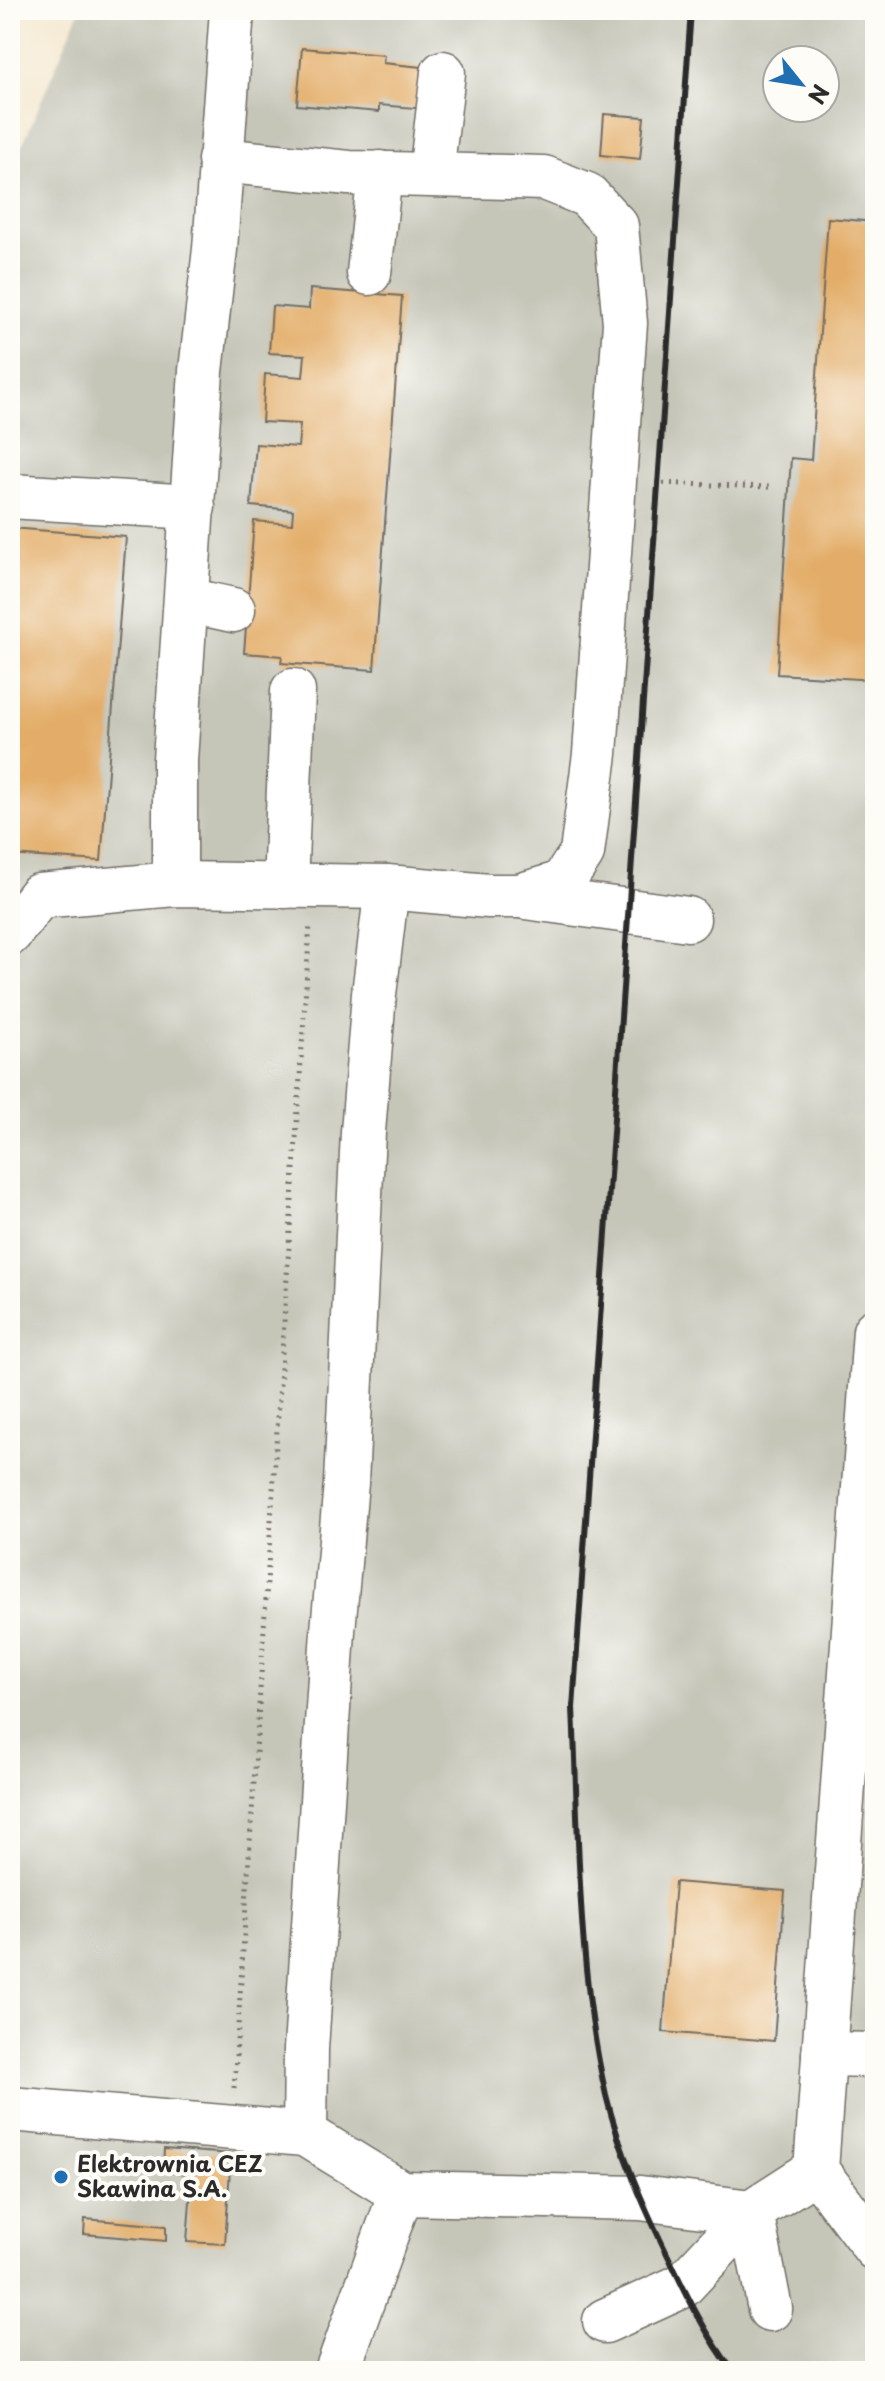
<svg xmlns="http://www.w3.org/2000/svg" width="885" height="2381" viewBox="0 0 885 2381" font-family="'Playpen Sans',sans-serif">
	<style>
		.industrial { fill: #c5c5b8; fill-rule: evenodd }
		.building { fill: #e3ad69 }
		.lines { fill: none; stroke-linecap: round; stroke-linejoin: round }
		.minor-casing { stroke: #726e65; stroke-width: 47 }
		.path { stroke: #726e65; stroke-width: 5; stroke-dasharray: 2 6; stroke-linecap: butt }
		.minor { stroke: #fff; stroke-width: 44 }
		.rail { stroke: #2b2b2b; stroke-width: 6 }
		.poi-dot { fill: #1f6fb2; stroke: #fdfcf7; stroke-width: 3 }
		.labels { text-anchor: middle; stroke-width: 8; stroke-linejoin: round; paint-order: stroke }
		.poi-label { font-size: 22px; font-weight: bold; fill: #2b2b2b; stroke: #fdfcf7; text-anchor: start }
	</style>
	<rect width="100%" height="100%" fill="#fdfcf7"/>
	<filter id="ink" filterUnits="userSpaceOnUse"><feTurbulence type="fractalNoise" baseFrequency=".0125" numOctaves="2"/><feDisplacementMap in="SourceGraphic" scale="16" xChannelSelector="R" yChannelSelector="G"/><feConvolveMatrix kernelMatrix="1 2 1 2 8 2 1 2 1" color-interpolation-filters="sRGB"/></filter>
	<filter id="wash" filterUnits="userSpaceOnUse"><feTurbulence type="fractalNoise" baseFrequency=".006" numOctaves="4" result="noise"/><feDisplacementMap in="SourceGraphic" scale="32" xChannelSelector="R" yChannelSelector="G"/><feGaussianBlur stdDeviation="1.8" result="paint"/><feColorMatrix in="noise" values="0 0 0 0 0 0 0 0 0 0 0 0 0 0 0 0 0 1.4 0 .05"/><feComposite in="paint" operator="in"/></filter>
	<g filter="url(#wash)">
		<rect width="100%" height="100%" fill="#f5e9d2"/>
		<path class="industrial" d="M 80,10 L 875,10 L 875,2371 L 10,2371 L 10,174 ZM 777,60 L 825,60 L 825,108 L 777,108 Z"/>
		<g id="blocks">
			<g class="building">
				<path d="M 302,48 L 384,55 L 383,63 L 431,68 L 427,109 L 379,105 L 379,112 L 297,105 Z"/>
				<path d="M 604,114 L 644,117 L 640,159 L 601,155 Z"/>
				<path d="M 828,218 L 875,222 L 875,428 L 872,464 L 875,464 L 875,680 L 777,674 L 791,458 L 811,460 Z"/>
				<path d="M 310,289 L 402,296 L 374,670 L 281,663 L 282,656 L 244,653 L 254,521 L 292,524 L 293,510 L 251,506 L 256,444 L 298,447 L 300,424 L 262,422 L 265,374 L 303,377 L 305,355 L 269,353 L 272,306 L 309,309 Z"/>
				<path d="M 10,528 L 126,537 L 101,861 L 10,855 Z"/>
				<path d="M 675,1882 L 785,1891 L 774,2041 L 663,2032 Z"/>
				<path d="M 164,2149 L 231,2154 L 225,2244 L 187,2242 L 192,2174 L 163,2172 Z"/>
				<path d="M 10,2175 L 16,2175 L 12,2217 L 10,2217 Z"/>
				<path d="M 85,2219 L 166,2226 L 166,2241 L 84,2234 Z"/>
			</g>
		</g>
	</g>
	<g filter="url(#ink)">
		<use href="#blocks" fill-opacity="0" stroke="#726e65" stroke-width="2"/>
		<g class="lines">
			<defs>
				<g id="minor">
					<path d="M 431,174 L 443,73"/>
					<path d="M 369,273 L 380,173"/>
					<path d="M 10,496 L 193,507"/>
					<path d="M 187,600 L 233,610"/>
					<path d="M 175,884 L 175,760 L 201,371 L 215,249 L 232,10"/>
					<path d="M 285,886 L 293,691"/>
					<path d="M 387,887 L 374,994 L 363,1132 L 346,1483 L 333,1631 L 306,2049 L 305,2134 L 401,2193 L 640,2198 L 751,2212 L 816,2170"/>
					<path d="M 525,897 L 688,919"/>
					<path d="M 10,933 L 39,896 L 175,884 L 387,887 L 489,896 L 519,896 L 562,883 L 582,853 L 595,754 L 625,323 L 616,226 L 587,195 L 544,178 L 349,173 L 220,160"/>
					<path d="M 875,1331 L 816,2170 L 875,2248"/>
					<path d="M 824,2054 L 875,2055"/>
					<path d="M 10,2109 L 305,2134"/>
					<path d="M 605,2321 L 682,2286 L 751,2212 L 770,2309"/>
					<path d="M 337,2371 L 401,2193"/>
				</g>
			</defs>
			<use href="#minor" class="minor-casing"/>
			<g class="path">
				<path d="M 655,483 L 770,487"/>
				<path d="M 234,2088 L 310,924"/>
			</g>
			<use href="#minor" class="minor"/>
			<path class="rail" d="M 691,10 L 573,1708 C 579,1837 577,1969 606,2095 C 620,2153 644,2207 670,2260 C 688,2298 707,2337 733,2371"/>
		</g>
	</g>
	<circle class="poi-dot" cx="61" cy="2177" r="8"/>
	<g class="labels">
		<g class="poi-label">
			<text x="77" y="2172">Elektrownia CEZ<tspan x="77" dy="25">Skawina S.A.</tspan></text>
		</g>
	</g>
	<rect width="885" height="2381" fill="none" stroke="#fdfcf7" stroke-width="40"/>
	<g transform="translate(801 84) rotate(120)"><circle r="38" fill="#fdfcf7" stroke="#a9a8a5" stroke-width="2"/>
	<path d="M0-6L14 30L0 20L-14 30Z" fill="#1f6fb2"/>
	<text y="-12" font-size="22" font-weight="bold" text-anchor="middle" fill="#2b2b2b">N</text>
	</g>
</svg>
